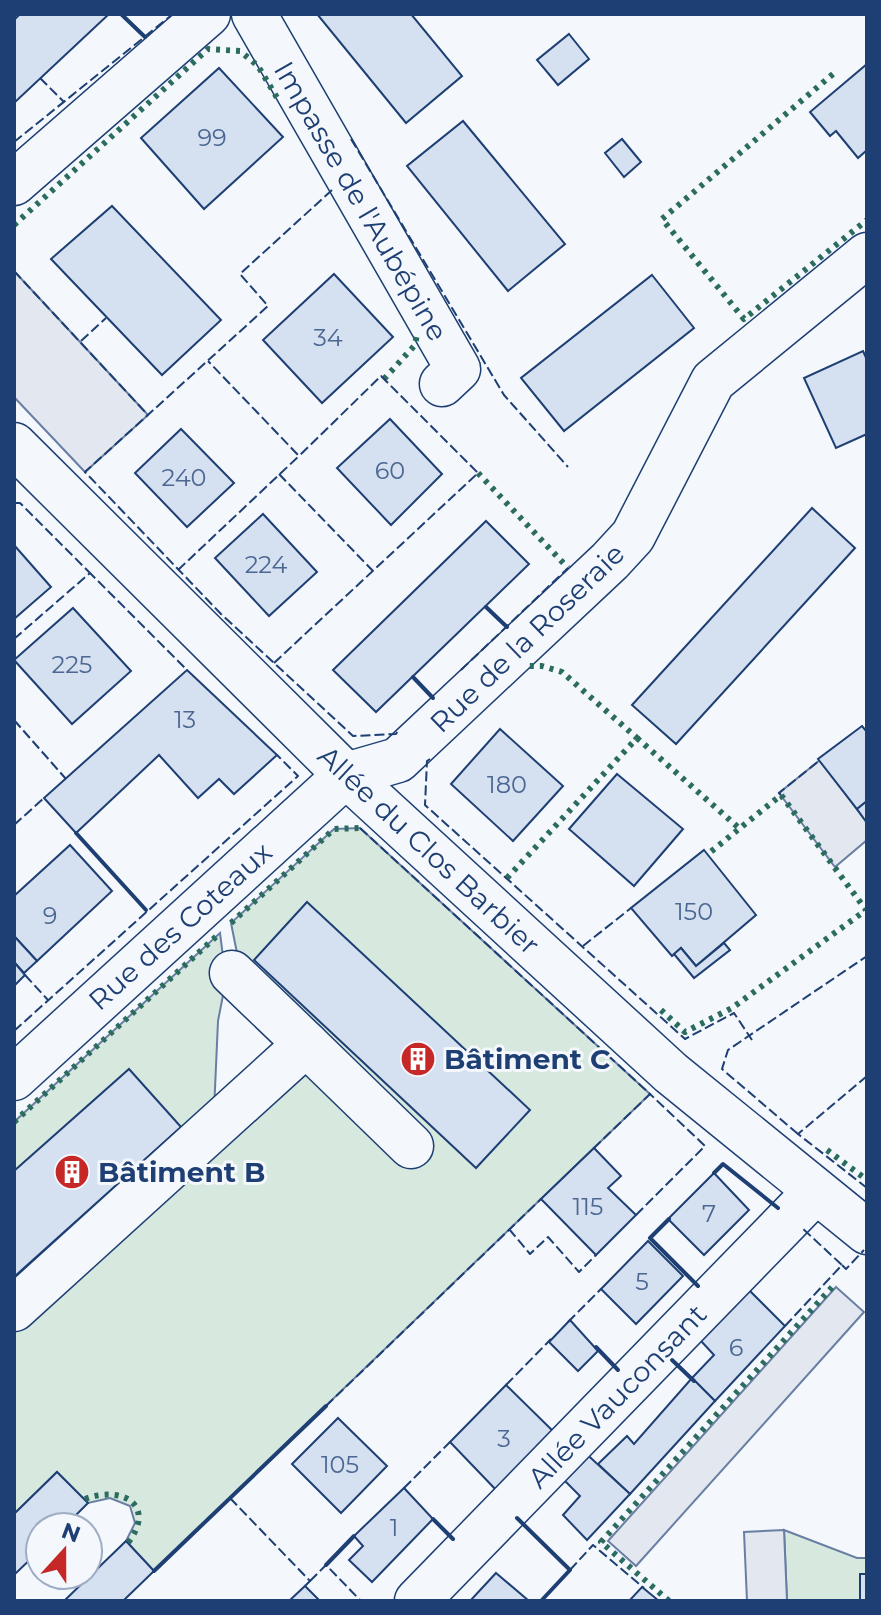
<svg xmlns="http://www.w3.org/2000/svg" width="881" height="1615" viewBox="0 0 881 1615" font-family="Montserrat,sans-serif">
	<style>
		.green { fill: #d7e8df; stroke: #687fa3; stroke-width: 2 }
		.parking { fill: #e3e8f0; stroke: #687fa3; stroke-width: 2 }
		.building { fill: #d5e0f0; stroke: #1d3f73; stroke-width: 2 }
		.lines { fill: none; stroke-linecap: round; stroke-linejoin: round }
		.minor-casing { stroke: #1d3f73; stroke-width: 47 }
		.minor { stroke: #f4f7fb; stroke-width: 44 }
		.hedge { stroke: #2c6c60; stroke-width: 6; stroke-dasharray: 4 6; stroke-linecap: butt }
		.fence { stroke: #1d3f73; stroke-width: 2; stroke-dasharray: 10 4; stroke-linecap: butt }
		.wall { stroke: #1d3f73; stroke-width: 4 }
		.labels { text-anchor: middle; stroke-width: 6; stroke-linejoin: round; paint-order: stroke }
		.number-label { font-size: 24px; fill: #4b6792 }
		.street-label { font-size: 28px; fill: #1d3f73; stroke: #f4f7fb }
		.poi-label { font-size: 28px; font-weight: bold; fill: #1d3f73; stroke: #f4f7fb; text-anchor: start }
	</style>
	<rect width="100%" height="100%" fill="#f4f7fb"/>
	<g class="green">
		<path d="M 360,828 L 650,1094 L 154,1571 L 126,1541 L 135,1523 L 130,1506 L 110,1498 L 88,1503 L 57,1472 L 14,1514 L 14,1327 L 306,1059 L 238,958 L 231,923 L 334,829 Z"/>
		<path d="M 220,933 L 226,980 L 218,1021 L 214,1111 L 14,1292 L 14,1122 Z"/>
		<path d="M 784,1530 L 857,1558 L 867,1558 L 867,1574 L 860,1575 L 860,1601 L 787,1601 Z"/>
	</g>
	<g class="parking">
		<path d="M 14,271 L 148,415 L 85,472 L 14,397 Z"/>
		<path d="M 820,760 L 867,823 L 867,840 L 835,867 L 779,793 Z"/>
		<path d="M 836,1287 L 864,1312 L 636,1566 L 608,1541 Z"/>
		<path d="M 784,1530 L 787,1601 L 747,1601 L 744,1532 Z"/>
	</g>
	<g class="building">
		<path d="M 20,14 L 109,14 L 14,103 L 14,20 Z"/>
		<path d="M 317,14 L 411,14 L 462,76 L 406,123 Z"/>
		<path d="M 569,34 L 589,59 L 558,85 L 537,60 Z"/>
		<path d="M 867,64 L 867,150 L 858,158 L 836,131 L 830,136 L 810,112 Z"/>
		<path d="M 219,68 L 283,137 L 204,209 L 141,138 Z"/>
		<path d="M 463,121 L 565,244 L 508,291 L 407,166 Z"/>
		<path d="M 622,139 L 641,162 L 624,177 L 605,153 Z"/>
		<path d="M 112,206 L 221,320 L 162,375 L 51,259 Z"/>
		<path d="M 334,274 L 393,337 L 322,403 L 263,340 Z"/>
		<path d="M 652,275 L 694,328 L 564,431 L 521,378 Z"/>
		<path d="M 863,351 L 867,360 L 867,434 L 836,448 L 804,378 Z"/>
		<path d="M 390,419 L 442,474 L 391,525 L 337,468 Z"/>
		<path d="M 181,429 L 234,483 L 187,527 L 135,473 Z"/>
		<path d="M 812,508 L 855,548 L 676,744 L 632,705 Z"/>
		<path d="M 263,514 L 317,572 L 269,616 L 215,558 Z"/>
		<path d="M 486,521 L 529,564 L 376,712 L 333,670 Z"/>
		<path d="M 14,545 L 51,587 L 14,619 Z"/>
		<path d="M 73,608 L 131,671 L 72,724 L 14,660 Z"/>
		<path d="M 187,670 L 277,755 L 234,794 L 219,779 L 198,798 L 159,755 L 76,833 L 44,798 Z"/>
		<path d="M 862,726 L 867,732 L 867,801 L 857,809 L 818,759 Z"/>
		<path d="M 500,729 L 563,786 L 513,841 L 451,784 Z"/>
		<path d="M 617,774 L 683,829 L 634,886 L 569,829 Z"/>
		<path d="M 867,801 L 867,823 L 857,809 Z"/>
		<path d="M 70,845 L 112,891 L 37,961 L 14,936 L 14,896 Z"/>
		<path d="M 704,850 L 756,915 L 696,966 L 681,948 L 672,956 L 631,908 Z"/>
		<path d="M 307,902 L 530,1110 L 476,1168 L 254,960 Z"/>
		<path d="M 14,936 L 37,961 L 24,973 L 14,962 Z"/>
		<path d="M 724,943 L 730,950 L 694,978 L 674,954 L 681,948 L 696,966 Z"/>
		<path d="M 14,962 L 25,975 L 14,986 Z"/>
		<path d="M 129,1069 L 181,1127 L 14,1277 L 14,1171 Z"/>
		<path d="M 594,1148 L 621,1176 L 608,1188 L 636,1215 L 596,1255 L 541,1199 Z"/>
		<path d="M 714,1173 L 749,1210 L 704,1255 L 668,1219 Z"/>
		<path d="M 648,1241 L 683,1276 L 636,1324 L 601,1289 Z"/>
		<path d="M 749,1290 L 785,1326 L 715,1401 L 692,1378 L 714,1355 L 701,1341 Z"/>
		<path d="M 570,1320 L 598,1351 L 578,1371 L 549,1342 Z"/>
		<path d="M 692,1378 L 715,1401 L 630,1494 L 598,1464 L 627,1436 L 634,1444 Z"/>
		<path d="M 506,1385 L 559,1437 L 499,1493 L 450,1442 Z"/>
		<path d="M 338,1418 L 387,1466 L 341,1513 L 292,1464 Z"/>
		<path d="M 580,1448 L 630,1494 L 587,1540 L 563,1515 L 580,1496 L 557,1473 Z"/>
		<path d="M 57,1472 L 88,1503 L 64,1527 L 40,1527 L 40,1550 L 14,1575 L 14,1514 Z"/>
		<path d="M 404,1488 L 433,1519 L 372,1582 L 349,1560 L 363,1546 L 354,1536 Z"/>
		<path d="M 126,1541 L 154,1571 L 123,1601 L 64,1601 Z"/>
		<path d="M 496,1573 L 529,1601 L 470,1601 Z"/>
		<path d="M 860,1574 L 867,1574 L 867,1601 L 855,1601 L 860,1601 Z"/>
		<path d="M 305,1586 L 320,1601 L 289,1601 Z"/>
		<path d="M 642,1587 L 659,1601 L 629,1601 Z"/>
	</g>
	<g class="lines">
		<defs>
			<g id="minor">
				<path d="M 254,14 L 458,369 L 442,384"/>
				<path d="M 14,183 L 208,14"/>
				<path d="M 14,445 L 346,775 L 671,1073 L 867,1232"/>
				<path d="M 232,973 L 306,1044"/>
				<path d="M 14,1078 L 346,775 L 398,760 L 610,561 L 633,536 L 713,381 L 867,255"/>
				<path d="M 14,1309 L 306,1044 L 411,1146"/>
				<path d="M 417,1601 L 816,1191"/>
			</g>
		</defs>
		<use href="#minor" class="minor-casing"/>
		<use href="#minor" class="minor"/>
		<g class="hedge">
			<path d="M 833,74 L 662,219 L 744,319 L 867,220"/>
			<path d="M 14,225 L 208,49 L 240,51 L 258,66 L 279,101"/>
			<path d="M 384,379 L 415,345 L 417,334"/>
			<path d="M 478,473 L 568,568"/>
			<path d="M 637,738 L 740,829"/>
			<path d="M 507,878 L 637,738 L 562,672 L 542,666 L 525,666"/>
			<path d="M 231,923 L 334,829 L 360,828"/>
			<path d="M 661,1010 L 685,1032 L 732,1008 L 866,910 L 781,795 L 708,854"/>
			<path d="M 14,1122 L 220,933"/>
			<path d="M 827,1150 L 867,1180"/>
			<path d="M 85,1499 C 122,1485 158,1505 127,1544"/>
			<path d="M 669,1601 L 601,1542 L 834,1285"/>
		</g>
		<g class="fence">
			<path d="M 40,78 L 64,102"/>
			<path d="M 351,139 L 504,395 L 568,467"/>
			<path d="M 14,142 L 173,14"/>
			<path d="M 332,190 L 240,274 L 268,306 L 85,472 L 221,614 L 353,736 L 396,734 L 398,731"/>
			<path d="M 14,271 L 148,415"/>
			<path d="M 81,341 L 106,318"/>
			<path d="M 279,474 L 373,571"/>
			<path d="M 14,503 L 20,503 L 90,573"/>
			<path d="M 178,570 L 299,456 L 208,361"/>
			<path d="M 14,639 L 90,573 L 187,670"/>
			<path d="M 274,663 L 478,473 L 381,376 L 299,456"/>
			<path d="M 461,670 L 568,568"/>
			<path d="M 14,720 L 66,779"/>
			<path d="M 430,759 L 427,761 L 425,805 L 685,1039 L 734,1013 L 752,1040"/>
			<path d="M 781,795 L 779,793 L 820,760"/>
			<path d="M 14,825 L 44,798"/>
			<path d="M 360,828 L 650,1094 L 594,1148"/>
			<path d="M 583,946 L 631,908"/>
			<path d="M 25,975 L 48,1000"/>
			<path d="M 14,1031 L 298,776 L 277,755"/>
			<path d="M 867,1076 L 798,1134 L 867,1188"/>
			<path d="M 798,1134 L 722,1069 L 728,1050 L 867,956"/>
			<path d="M 636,1215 L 705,1146 L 650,1094"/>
			<path d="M 509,1229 L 530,1254 L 548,1237 L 579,1272 L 596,1255"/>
			<path d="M 842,1265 L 846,1269 L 864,1250"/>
			<path d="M 568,1322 L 601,1289"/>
			<path d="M 785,1326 L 842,1265 L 802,1228"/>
			<path d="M 506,1385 L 551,1339"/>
			<path d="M 326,1406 L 541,1199"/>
			<path d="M 404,1488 L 450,1442"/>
			<path d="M 230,1498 L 310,1581 L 305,1586"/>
			<path d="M 570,1570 L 593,1545 L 644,1588"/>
			<path d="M 310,1581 L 326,1565 L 361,1601"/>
		</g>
		<g class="wall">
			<path d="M 121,14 L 145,37"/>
			<path d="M 486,607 L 507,627"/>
			<path d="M 413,677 L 433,698"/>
			<path d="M 76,833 L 146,910"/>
			<path d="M 714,1173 L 723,1164 L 778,1208"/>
			<path d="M 669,1219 L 650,1238 L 698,1286"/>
			<path d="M 596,1347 L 618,1370"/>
			<path d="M 672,1360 L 694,1381"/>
			<path d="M 517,1518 L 570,1570 L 541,1601"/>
			<path d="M 433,1519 L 453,1539"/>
			<path d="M 326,1565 L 354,1536"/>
			<path d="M 154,1571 L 326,1406"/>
		</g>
	</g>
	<defs>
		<symbol id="building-disc" viewBox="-11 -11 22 22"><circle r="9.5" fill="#c62828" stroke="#f4f7fb"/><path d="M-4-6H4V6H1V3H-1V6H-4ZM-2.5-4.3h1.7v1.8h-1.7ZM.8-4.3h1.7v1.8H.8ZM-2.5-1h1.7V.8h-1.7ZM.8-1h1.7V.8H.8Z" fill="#fff"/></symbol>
	</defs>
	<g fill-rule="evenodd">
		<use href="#building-disc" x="398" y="1039" width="40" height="40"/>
		<use href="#building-disc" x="52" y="1152" width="40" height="40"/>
	</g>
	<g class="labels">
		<g class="number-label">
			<text x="212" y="146">99</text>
			<text x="328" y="346">34</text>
			<text x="390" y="479">60</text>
			<text x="184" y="486">240</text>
			<text x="266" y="573">224</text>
			<text x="72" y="673">225</text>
			<text x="185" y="728">13</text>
			<text x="507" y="793">180</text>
			<text x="694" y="920">150</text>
			<text x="50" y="924">9</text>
			<text x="588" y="1215">115</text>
			<text x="709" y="1222">7</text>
			<text x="642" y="1290">5</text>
			<text x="736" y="1356">6</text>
			<text x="504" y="1447">3</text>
			<text x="340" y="1473">105</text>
			<text x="394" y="1536">1</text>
		</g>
		<g class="street-label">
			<text transform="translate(361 201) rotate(60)" y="10">Impasse de l'Aubépine</text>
			<text transform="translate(527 638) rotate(-44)" y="10">Rue de la Roseraie</text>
			<text transform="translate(429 850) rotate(43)" y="10">Allée du Clos Barbier</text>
			<text transform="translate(180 926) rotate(-42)" y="10">Rue des Coteaux</text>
			<text transform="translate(617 1396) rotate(-46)" y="10">Allée Vauconsant</text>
		</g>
		<g class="poi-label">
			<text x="444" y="1069">Bâtiment C</text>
			<text x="98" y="1182">Bâtiment B</text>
		</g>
	</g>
	<rect width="881" height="1615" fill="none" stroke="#1d3f73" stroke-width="32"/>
	<g transform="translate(64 1551) rotate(21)"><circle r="38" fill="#f4f7fb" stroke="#9eadc5" stroke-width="2"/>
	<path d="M0-6L14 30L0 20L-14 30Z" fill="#c62828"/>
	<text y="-12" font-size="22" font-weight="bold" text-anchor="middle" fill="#1d3f73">N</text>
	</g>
</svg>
